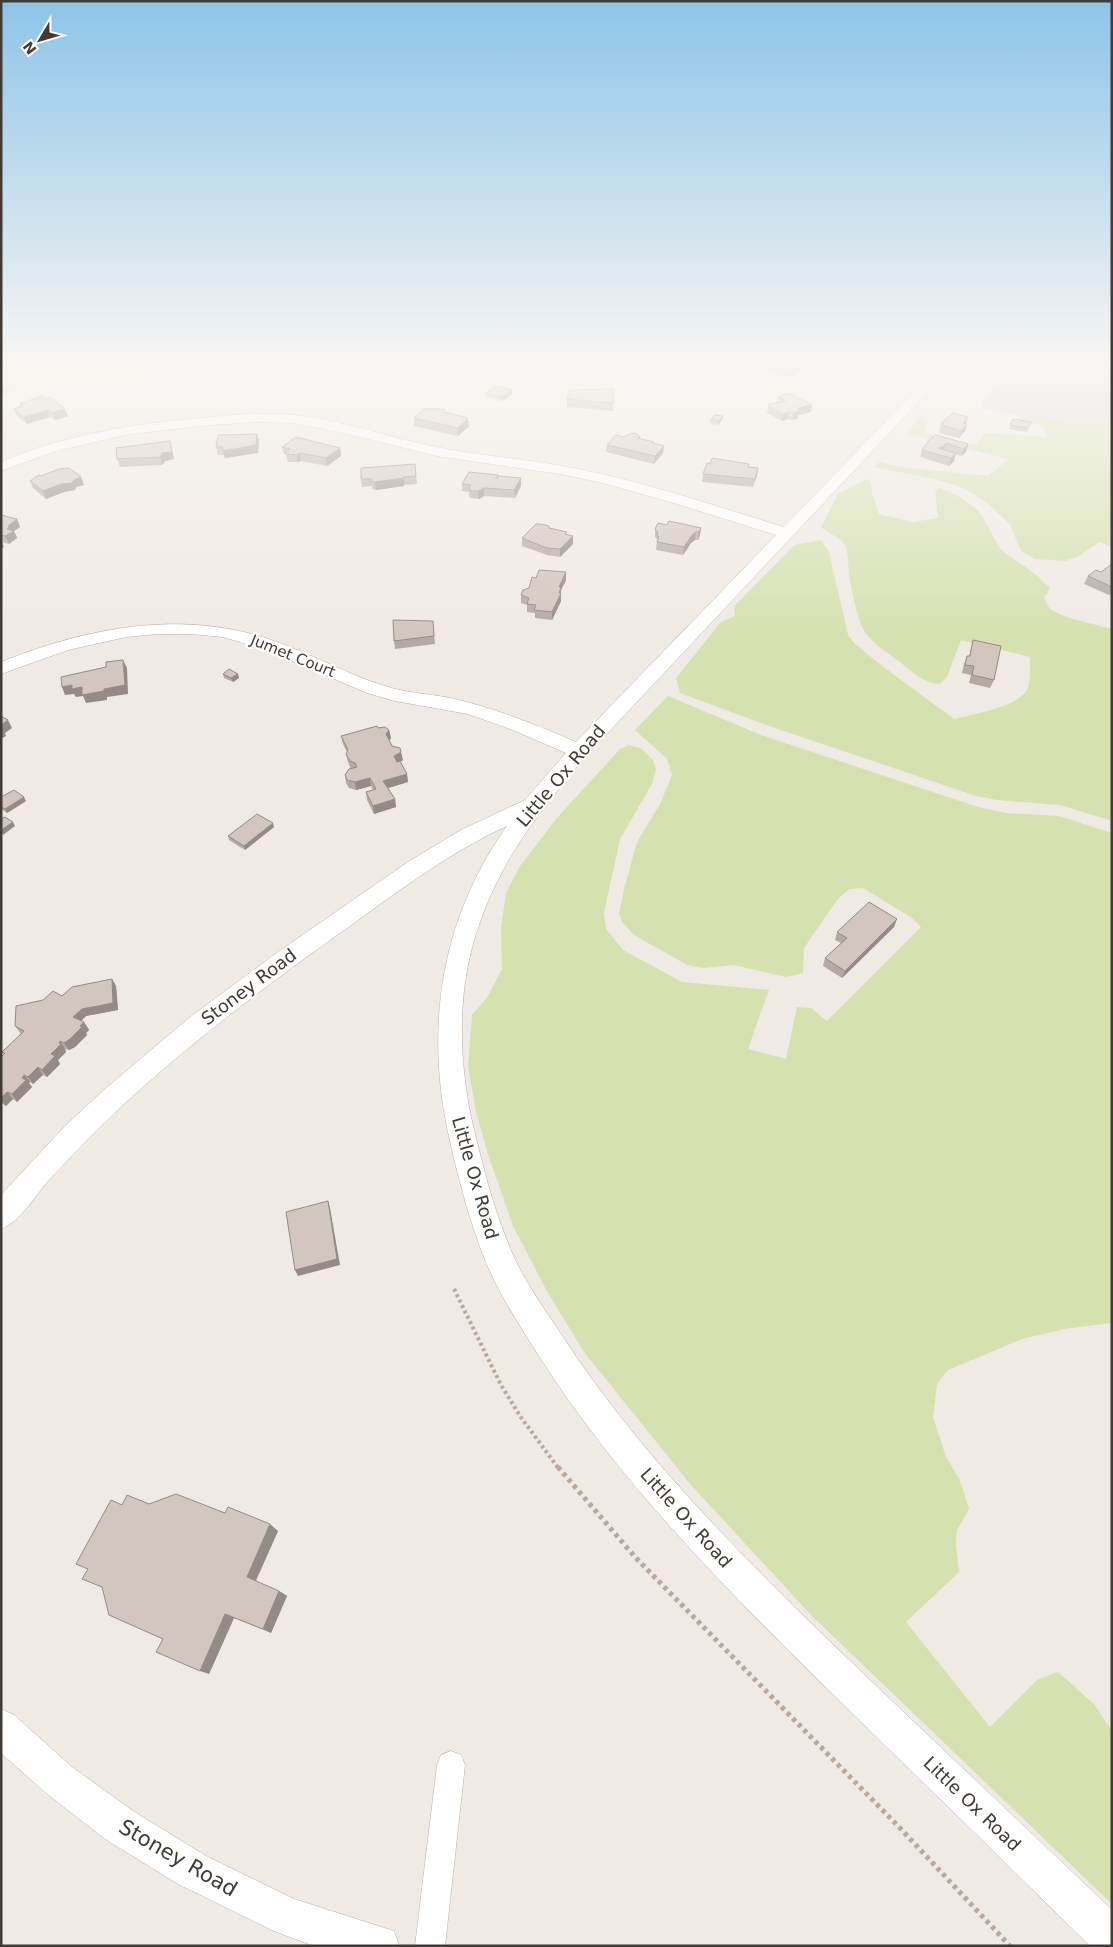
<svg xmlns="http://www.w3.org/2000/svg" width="1113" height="1947" viewBox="0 0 1113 1947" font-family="'DejaVu Sans',sans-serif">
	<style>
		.green { fill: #d6e1b0 }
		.parking { fill: #dedbd9 }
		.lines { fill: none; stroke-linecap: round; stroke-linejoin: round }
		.service-casing { stroke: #bdb3ab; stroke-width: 2 }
		.pedestrian-casing { stroke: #bdb3ab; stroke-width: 1 }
		.minor-casing { stroke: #bdb3ab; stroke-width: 1 }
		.path-far1 { stroke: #baa89a; stroke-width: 4; stroke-dasharray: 3 3; stroke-linecap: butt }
		.path { stroke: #baa89a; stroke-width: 5; stroke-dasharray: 4 4; stroke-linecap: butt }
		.service { fill: #fff; fill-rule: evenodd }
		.pedestrian { fill: #fff; fill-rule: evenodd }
		.minor { fill: #fff; fill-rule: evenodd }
		.wall { fill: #b5aaa3 }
		.shaded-wall { fill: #948b85 }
		.building { fill: #d3c6be; stroke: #948b85 }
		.labels { text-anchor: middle; stroke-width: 4.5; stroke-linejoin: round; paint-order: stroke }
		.far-street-label { font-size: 15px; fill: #413a35; stroke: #fff }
		.street-label { font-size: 18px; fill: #413a35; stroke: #fff }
		.near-street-label { font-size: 21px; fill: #413a35; stroke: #fff }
	</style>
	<rect width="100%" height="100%" fill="#f0eae4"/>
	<g class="green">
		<path d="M 74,362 L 140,362 L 123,383 L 36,384 L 1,396 L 1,388 Z"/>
		<path d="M 1019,414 L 1112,427 L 1112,547 L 1100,542 L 1077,557 L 1065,561 L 1035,559 L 1021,551 L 1010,524 L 987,503 L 966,489 L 935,479 L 874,467 L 879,462 L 900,467 L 988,476 L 1009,459 L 908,434 L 919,417 L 922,417 L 927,421 L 924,433 L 976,445 L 984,433 L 1047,437 L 1044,427 L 1020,419 Z"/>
		<path d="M 866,479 L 871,482 L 872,494 L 879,514 L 913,522 L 938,518 L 935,491 L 939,488 L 957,495 L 974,507 L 982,516 L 1001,550 L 1035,574 L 1050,588 L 1044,598 L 1050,609 L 1066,617 L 1112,629 L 1112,821 L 1060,805 L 997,800 L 976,796 L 769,726 L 680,693 L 676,678 L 721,622 L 735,616 L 734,606 L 795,545 L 821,540 L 829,552 L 848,635 L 854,643 L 886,669 L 954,719 C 973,714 1020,707 1028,688 C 1031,680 1030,666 1030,657 L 961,640 L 947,677 L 940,684 C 923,683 912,672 900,662 C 888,653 873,644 865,632 C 857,619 852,591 849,576 C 848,567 849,554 845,545 C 840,536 828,534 821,527 L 838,494 Z"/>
		<path d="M 668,696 L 761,735 L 978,807 L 1006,813 L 1059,816 L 1112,833 L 1112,1323 L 1064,1329 L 1022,1339 L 948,1370 L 937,1384 L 933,1417 L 946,1457 L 960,1480 L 969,1509 L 957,1530 L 956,1545 L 959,1572 L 906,1622 L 990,1727 L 1037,1680 L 1058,1672 L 1094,1704 L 1112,1731 L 1112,1904 L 812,1616 L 691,1485 L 584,1352 L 548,1293 L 513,1226 L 488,1154 L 476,1112 L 468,1066 L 472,1015 L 487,998 L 502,969 L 501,928 L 506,893 L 520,866 L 557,818 L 620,749 L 629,745 L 642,749 L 653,760 L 656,769 L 652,784 L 620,839 L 604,913 L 606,929 L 623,950 L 682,982 L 769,990 L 748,1049 L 786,1059 L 797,1007 L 811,1008 L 827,1021 L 921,927 L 912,918 L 863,888 L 849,889 L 837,900 L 804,948 L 803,973 L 786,977 L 734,965 L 703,968 L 687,965 L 634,935 L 622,922 L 619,914 L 624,889 L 637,842 L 660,804 L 672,775 L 667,759 L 635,730 Z"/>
	</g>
	<path class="parking" d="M 1016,362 L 1060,362 L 1112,368 L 1112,427 L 983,410 L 983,400 Z"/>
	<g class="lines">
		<defs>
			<path id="service" d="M 952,362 L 964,362 L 1015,376 L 1012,378 Z"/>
			<path id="pedestrian" d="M 451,1751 L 461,1755 L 465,1765 L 445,1946 L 415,1946 L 437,1765 L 441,1755 Z"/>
			<g id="minor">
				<path d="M 943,362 L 956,362 L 586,756 C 539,812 500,860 477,931 C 455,997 459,1072 476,1138 C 485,1175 495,1212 510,1248 C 522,1278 543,1307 561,1334 C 646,1465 760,1574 872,1682 C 952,1758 1032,1834 1112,1910 L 1112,1946 L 1090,1946 C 1011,1868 932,1791 853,1714 C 740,1603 625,1491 539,1356 C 520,1326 499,1294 485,1260 C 470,1222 459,1181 450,1141 C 424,1030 440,920 507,826 C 452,851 404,887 354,923 C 275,979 197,1037 125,1103 C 98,1128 73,1154 48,1181 C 34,1197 21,1221 1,1229 L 1,1195 L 65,1126 L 105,1089 L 189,1018 L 278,952 L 408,862 L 461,830 L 525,800 L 566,753 L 513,730 L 468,714 L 395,701 L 367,693 L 264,649 L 223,637 L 191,634 L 158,634 L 126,637 L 68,650 L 1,674 L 1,662 C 89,627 185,608 277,642 C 314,655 350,676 388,687 C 411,694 436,694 459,700 C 500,710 538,726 576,742 L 776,535 L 677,504 L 603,483 L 560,474 L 437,456 L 335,431 L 292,423 L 256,422 L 210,425 L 130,434 L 56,451 L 1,471 L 1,462 C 65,435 132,424 201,418 C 234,415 268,411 302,416 C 351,422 398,441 447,449 C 490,457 535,460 578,469 C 648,483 716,506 784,527 Z"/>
				<path d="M 1,1709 L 14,1715 L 72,1767 L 133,1811 L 206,1856 L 294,1899 L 394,1931 L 399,1946 L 314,1946 L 274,1931 L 178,1884 L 105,1839 L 46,1793 L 1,1753 Z"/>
			</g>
		</defs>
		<use href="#service" class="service-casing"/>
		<use href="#pedestrian" class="pedestrian-casing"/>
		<use href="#minor" class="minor-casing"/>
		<path class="path-far1" d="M 454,1289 L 501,1385 L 520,1416 L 559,1469"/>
		<path class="path" d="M 558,1467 L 635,1557 L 900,1828 L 1010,1946"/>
		<use href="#service" class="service"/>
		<use href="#pedestrian" class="pedestrian"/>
		<use href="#minor" class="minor"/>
	</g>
	<g class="wall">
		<path d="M 769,363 L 802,370 L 795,373 L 793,376 L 781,376 L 776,374 L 776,372 L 768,370 Z"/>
		<path d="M 614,389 L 613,411 L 567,407 L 567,399 Z"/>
		<path d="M 485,393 L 512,394 L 502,401 L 486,397 Z"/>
		<path d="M 41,396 L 68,416 L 55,420 L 50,417 L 27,424 L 17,416 L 14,409 L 21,406 L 20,404 Z"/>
		<path d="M 778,397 L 811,412 L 798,415 L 798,418 L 793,420 L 788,419 L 782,421 L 767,413 L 769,404 L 777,402 Z"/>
		<path d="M 444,412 L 468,418 L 469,426 L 458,436 L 414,426 L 414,418 Z"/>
		<path d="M 711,419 L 722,420 L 718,425 L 710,423 Z"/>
		<path d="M 1013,419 L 1031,422 L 1027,432 L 1009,429 Z"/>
		<path d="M 941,423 L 966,424 L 965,431 L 959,438 L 939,433 L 940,430 L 939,430 Z"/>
		<path d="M 257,434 L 259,441 L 258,453 L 225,458 L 224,455 L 218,455 L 216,447 Z"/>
		<path d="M 624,437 L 640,437 L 640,439 L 654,442 L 653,443 L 664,446 L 663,453 L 654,464 L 606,452 L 607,445 Z"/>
		<path d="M 930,439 L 968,444 L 966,452 L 961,456 L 955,454 L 954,461 L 949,466 L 920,457 L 922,450 Z"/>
		<path d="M 170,441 L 174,459 L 165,461 L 162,465 L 120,467 L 117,459 Z"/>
		<path d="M 282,447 L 340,448 L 341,456 L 327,466 L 301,461 L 298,462 L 288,462 L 286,455 L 284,454 Z"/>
		<path d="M 415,464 L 417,484 L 404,485 L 404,486 L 376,490 L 372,489 L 372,486 L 362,487 L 361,479 Z"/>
		<path d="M 749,464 L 749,467 L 758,468 L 753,487 L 702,482 L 703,474 Z"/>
		<path d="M 41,476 L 81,477 L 84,485 L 76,487 L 75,490 L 64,492 L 46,499 L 33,488 L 30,481 Z"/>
		<path d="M 498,477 L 521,478 L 521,486 L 515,498 L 484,496 L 479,499 L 471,498 L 469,496 L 469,492 L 462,491 L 462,484 Z"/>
		<path d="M 1,515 L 17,519 L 20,527 L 14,531 L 17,538 L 9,544 L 2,542 L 4,547 L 1,549 Z"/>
		<path d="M 667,525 L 701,528 L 700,535 L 698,540 L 695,540 L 691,543 L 683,555 L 656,550 L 657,539 L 655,537 L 655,529 Z"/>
		<path d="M 549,528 L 567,534 L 573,544 L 560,557 L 547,555 L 522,546 L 522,538 Z"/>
		<path d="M 1112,564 L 1112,593 L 1109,595 L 1084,584 L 1088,576 L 1101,572 Z"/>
		<path d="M 566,572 L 566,580 L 561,590 L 561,601 L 552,620 L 535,618 L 535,613 L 527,612 L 527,605 L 521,603 L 521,595 L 529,588 L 536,578 Z"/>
		<path d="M 433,621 L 435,644 L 395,649 L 394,641 Z"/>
		<path d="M 973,640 L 994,680 L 990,688 L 969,683 L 971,675 L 962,673 L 964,664 L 967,656 L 969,656 Z"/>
		<path d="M 223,674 L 238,674 L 239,678 L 233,682 L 224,678 Z"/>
		<path d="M 378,728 L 389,730 L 391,738 L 389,740 L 392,746 L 403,760 L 400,762 L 407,774 L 408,782 L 388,788 L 395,799 L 396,807 L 374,814 L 367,800 L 366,792 L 373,790 L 371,786 L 356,790 L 349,788 L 346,783 L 345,775 L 351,769 L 348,762 L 346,754 L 347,752 L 343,744 L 341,736 Z"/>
		<path d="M 1,797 L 26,801 L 7,813 L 1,809 Z"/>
		<path d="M 274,827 L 245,850 L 229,840 L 228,836 Z"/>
		<path d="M 894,927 L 842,978 L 823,966 L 825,958 L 841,943 L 835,940 L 837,932 Z"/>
		<path d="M 112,979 L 116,986 L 118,1010 L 86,1016 L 81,1021 L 84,1022 L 89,1030 L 86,1033 L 87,1035 L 75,1047 L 69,1050 L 65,1049 L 66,1052 L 58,1060 L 60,1064 L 47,1077 L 43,1075 L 33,1084 L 30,1082 L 29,1083 L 32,1087 L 17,1102 L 13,1099 L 6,1106 L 1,1103 L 1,1057 L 4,1054 L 2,1052 L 21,1034 L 15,1026 L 62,996 Z"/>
		<path d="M 149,1504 L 225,1513 L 278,1531 L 256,1581 L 279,1591 L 287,1596 L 271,1633 L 234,1618 L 209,1674 L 163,1639 L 102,1587 L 88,1569 L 76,1564 L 122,1505 Z"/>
	</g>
	<g class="shaded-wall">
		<path d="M 1,362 L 12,362 L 1,365 Z"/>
		<path d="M 804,363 L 802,370 L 795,373 L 793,376 L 794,369 L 796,366 Z"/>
		<path d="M 512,390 L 512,394 L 502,401 L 502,397 Z"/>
		<path d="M 812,405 L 811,412 L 798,415 L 798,418 L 793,420 L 795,412 L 798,408 Z"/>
		<path d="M 65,409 L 68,416 L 55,420 L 52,413 Z"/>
		<path d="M 48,410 L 50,417 L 27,424 L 24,417 Z"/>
		<path d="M 789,412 L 788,419 L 782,421 L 783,414 Z"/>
		<path d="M 723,416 L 722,420 L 718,425 L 718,421 Z"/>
		<path d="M 968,417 L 966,424 L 963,423 Z"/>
		<path d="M 468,418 L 469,426 L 458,436 L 458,428 Z"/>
		<path d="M 967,424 L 965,431 L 959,438 L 961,431 Z"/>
		<path d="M 257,434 L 259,441 L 258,453 L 225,458 L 223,451 Z"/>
		<path d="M 170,441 L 174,459 L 165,461 L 162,465 L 160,457 Z"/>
		<path d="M 946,443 L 944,451 L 938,448 Z"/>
		<path d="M 968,444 L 966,452 L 961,456 L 964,449 Z"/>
		<path d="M 664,446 L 663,453 L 654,464 L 655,456 Z"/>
		<path d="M 340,448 L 341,456 L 327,466 L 326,458 Z"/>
		<path d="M 300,453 L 301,461 L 298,462 L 297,455 Z"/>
		<path d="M 956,453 L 954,461 L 949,466 L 951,458 Z"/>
		<path d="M 758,468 L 757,476 L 753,487 L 755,479 Z"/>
		<path d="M 81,477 L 84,485 L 76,487 L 75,490 L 64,492 L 46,499 L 43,491 Z"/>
		<path d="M 404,478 L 404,486 L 376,490 L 375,482 Z"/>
		<path d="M 521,478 L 521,486 L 515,498 L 514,490 Z"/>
		<path d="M 484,488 L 484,496 L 479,499 L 478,491 Z"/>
		<path d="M 17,519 L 20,527 L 14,531 L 17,538 L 9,544 L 5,536 L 8,526 Z"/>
		<path d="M 701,528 L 700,535 L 698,540 L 698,532 Z"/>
		<path d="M 696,532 L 695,540 L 691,543 L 683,555 L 684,547 L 692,535 Z"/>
		<path d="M 573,536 L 573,544 L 560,557 L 560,549 Z"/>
		<path d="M 1,540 L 4,547 L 1,549 Z"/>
		<path d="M 566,572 L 566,580 L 561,590 L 561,601 L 552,620 L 552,612 L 559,587 Z"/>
		<path d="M 123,660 L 127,668 L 128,694 L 107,697 L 107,700 L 86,703 L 83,696 L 76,697 L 74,694 L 65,695 L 62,687 L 72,685 L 104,689 Z"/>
		<path d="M 238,674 L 239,678 L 233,682 L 231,678 Z"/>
		<path d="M 8,720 L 12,728 L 5,733 L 6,736 L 1,739 L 1,725 Z"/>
		<path d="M 389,730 L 391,738 L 388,742 L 386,734 Z"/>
		<path d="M 401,752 L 403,760 L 395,765 L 394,756 Z"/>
		<path d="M 407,774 L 408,782 L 385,789 L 383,781 Z"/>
		<path d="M 370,778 L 371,786 L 356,790 L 355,782 Z"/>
		<path d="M 24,797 L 26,801 L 7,813 L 5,809 Z"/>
		<path d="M 395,799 L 396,807 L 374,814 L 373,806 Z"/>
		<path d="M 13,822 L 15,826 L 3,835 L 1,830 Z"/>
		<path d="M 273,823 L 274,827 L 245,850 L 244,846 Z"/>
		<path d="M 897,919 L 894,927 L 842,978 L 845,971 Z"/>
		<path d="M 112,979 L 116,986 L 118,1010 L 86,1016 L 78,1024 L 73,1017 Z"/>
		<path d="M 84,1022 L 89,1030 L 86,1033 L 87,1035 L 75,1047 L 69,1050 L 64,1043 Z"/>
		<path d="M 60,1041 L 65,1049 L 66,1052 L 58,1060 L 60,1064 L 47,1077 L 42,1070 L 51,1054 Z"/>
		<path d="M 38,1067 L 43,1075 L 33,1084 L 28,1077 Z"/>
		<path d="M 24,1075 L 30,1082 L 29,1083 L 32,1087 L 17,1102 L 12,1094 L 22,1078 Z"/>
		<path d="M 7,1092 L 13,1099 L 6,1106 L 1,1100 L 1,1098 Z"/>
		<path d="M 328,1201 L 330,1208 L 340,1265 L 298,1276 L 295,1270 Z"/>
		<path d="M 270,1524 L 278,1531 L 255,1582 L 247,1577 Z"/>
		<path d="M 279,1591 L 287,1596 L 271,1633 L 263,1629 Z"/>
		<path d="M 225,1614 L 234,1618 L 209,1674 L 200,1671 Z"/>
	</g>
	<g class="building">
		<path d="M 770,362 L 802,362 L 804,363 L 796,366 L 794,369 L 782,369 L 777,366 L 778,365 L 769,363 Z"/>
		<path d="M 495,386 L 512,390 L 502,397 L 485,393 Z"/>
		<path d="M 614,389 L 613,403 L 567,399 L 570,390 Z"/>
		<path d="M 789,393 L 812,405 L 798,408 L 799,411 L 795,412 L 789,412 L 783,414 L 768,406 L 769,404 L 786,401 L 778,397 Z"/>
		<path d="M 41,396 L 45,399 L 50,397 L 65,409 L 52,413 L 48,410 L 24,417 L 14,409 L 23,406 L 20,404 Z"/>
		<path d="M 424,409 L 444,409 L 444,412 L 468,418 L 458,428 L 414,418 Z"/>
		<path d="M 953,413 L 968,417 L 963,423 L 967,424 L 961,431 L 942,425 L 943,423 L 941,423 Z"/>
		<path d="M 715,415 L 723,416 L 718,421 L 711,419 Z"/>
		<path d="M 1013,419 L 1031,422 L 1028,428 L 1010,425 Z"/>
		<path d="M 632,433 L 637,434 L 640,437 L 638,438 L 654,442 L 653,443 L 664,446 L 655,456 L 607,445 L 616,435 L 624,437 Z"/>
		<path d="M 257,434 L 256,445 L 223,451 L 223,447 L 216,447 L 218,435 Z"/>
		<path d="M 936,435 L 968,444 L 964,449 L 946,443 L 943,447 L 938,448 L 956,453 L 951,458 L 922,450 L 930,439 Z"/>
		<path d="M 296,437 L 340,448 L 326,458 L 300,453 L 297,455 L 286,454 L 286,452 L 290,449 L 282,447 Z"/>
		<path d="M 170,441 L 172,452 L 162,453 L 160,457 L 117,459 L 116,448 Z"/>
		<path d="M 712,458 L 749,464 L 748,467 L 758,468 L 755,479 L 703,474 L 707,463 L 710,464 Z"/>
		<path d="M 415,464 L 416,476 L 403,477 L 404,478 L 375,482 L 371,481 L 371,479 L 361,479 L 361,468 Z"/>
		<path d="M 69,468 L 81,477 L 74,480 L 72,483 L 61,484 L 43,491 L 30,481 L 39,475 L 41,476 L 59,469 Z"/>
		<path d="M 469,472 L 498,475 L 497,479 L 498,476 L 521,478 L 514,490 L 484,488 L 478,491 L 471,491 L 469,488 L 471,485 L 462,484 Z"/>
		<path d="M 1,515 L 17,519 L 8,526 L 10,526 L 7,529 L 14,531 L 5,536 L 1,535 Z"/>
		<path d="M 669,521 L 701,528 L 698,532 L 696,532 L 692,535 L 684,547 L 657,542 L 659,537 L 657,535 L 658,532 L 655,529 L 658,523 L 667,525 Z"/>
		<path d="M 536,524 L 541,524 L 549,526 L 549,528 L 567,532 L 565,534 L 573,536 L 560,549 L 547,548 L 522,538 Z"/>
		<path d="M 1112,564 L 1112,587 L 1088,576 L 1096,570 L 1101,572 Z"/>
		<path d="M 539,570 L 566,572 L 559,587 L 561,587 L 559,593 L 561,593 L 552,612 L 534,610 L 536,605 L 527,604 L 529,598 L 521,595 L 523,590 L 529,588 L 532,577 L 536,578 Z"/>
		<path d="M 393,620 L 433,621 L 434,636 L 394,641 Z"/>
		<path d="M 973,640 L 1001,646 L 994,680 L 972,675 L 974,666 L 965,665 L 967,656 L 970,656 Z"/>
		<path d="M 123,660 L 125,685 L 104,689 L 104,691 L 82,695 L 82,687 L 72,689 L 72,685 L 62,687 L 61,677 L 106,667 L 106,662 Z"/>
		<path d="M 229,669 L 238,674 L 231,678 L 223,674 Z"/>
		<path d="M 1,716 L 8,720 L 1,725 Z"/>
		<path d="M 377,726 L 378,728 L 385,727 L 389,730 L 386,734 L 392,746 L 400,748 L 401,752 L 394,756 L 397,762 L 400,761 L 407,774 L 383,781 L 395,799 L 373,806 L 366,792 L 376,789 L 370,778 L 355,782 L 347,780 L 345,775 L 349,769 L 357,767 L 355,763 L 350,761 L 346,754 L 348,750 L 341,736 Z"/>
		<path d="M 14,790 L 24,797 L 5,809 L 1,807 L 1,797 Z"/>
		<path d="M 257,814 L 273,823 L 244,846 L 228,836 Z"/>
		<path d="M 5,817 L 13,822 L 1,830 L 1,819 Z"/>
		<path d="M 869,902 L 897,919 L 845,971 L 825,958 L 847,938 L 837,932 Z"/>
		<path d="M 112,979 L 113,1003 L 82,1009 L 73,1017 L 84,1022 L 80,1026 L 82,1027 L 70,1039 L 64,1043 L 60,1041 L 59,1043 L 61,1044 L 51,1054 L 55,1056 L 42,1070 L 38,1067 L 28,1077 L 24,1075 L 22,1078 L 26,1080 L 12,1094 L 7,1092 L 1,1098 L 1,1057 L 5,1053 L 2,1052 L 24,1031 L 15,1026 L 16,1006 L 43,1000 L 53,991 L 62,996 L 72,987 Z"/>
		<path d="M 328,1201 L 337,1259 L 295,1270 L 286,1212 Z"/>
		<path d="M 176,1494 L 225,1513 L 228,1507 L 270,1524 L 247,1577 L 279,1591 L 263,1629 L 225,1614 L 200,1671 L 156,1652 L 163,1639 L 109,1615 L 102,1587 L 82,1579 L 88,1569 L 76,1564 L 111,1500 L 122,1505 L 127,1495 L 149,1504 Z"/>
	</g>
	<linearGradient id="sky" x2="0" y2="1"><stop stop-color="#8dc4e8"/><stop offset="0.57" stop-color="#f8f6f3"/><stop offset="1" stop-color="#f8f6f3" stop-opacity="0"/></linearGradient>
	<rect width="1113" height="635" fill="url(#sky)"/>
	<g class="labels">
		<g class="far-street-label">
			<text transform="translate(293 656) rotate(22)" y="5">Jumet Court</text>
		</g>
		<g class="street-label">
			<text transform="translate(561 776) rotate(-50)" y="6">Little Ox Road</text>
			<text transform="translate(249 987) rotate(-37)" y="6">Stoney Road</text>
			<text transform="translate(475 1178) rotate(74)" y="6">Little Ox Road</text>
			<text transform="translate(686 1518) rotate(48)" y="6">Little Ox Road</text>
			<text transform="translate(972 1804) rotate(44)" y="6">Little Ox Road</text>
		</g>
		<g class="near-street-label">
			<text transform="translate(178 1858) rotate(30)" y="7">Stoney Road</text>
		</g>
	</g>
	<rect width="1113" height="1947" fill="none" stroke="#413a35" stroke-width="5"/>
	<g transform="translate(40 40) rotate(232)" stroke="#ffffff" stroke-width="4" paint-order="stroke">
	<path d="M0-4L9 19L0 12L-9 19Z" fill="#413a35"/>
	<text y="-8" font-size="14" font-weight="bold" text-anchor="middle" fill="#413a35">N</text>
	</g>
</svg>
